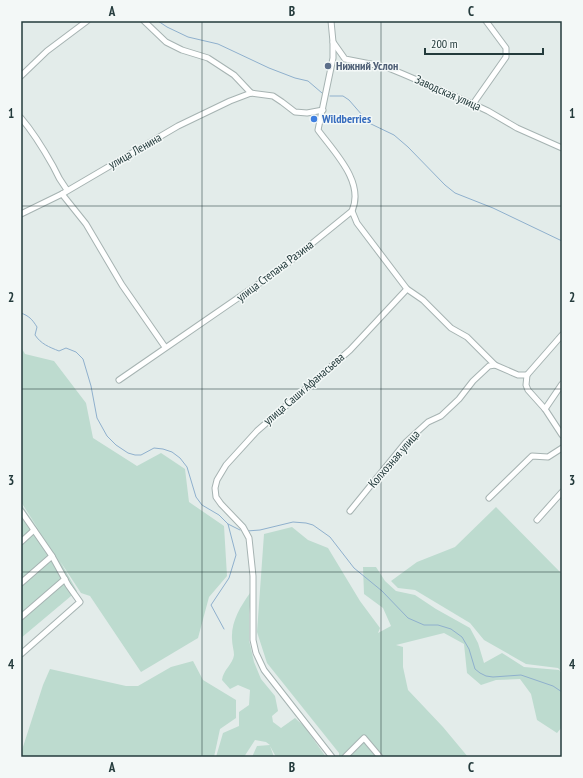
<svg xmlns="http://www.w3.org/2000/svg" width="583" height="778" viewBox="0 0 583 778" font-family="'PT Sans Narrow',sans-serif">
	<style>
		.green { fill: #bddbcf }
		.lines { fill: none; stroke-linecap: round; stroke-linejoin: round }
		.stream { stroke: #8fb0cd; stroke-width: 1 }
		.minor-casing { stroke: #a6b3b2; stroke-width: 7 }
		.minor { stroke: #fff; stroke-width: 5 }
		.grid { fill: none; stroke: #243b3c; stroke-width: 1; stroke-opacity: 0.55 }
		.service-dot { fill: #5c6f8a; stroke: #f3f8f7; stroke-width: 1.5 }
		.shop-dot { fill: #3f7fe0; stroke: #f3f8f7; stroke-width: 1.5 }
		.labels { text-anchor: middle; stroke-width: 3; stroke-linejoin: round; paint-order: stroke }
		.service-label { font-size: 12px; font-weight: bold; fill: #4e5e75; stroke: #f3f8f7; text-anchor: start }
		.street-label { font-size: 12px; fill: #243b3c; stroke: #f3f8f7 }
		.shop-label { font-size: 12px; font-weight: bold; fill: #366cbe; stroke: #f3f8f7; text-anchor: start }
		.neatline { fill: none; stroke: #243b3c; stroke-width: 1.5 }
		.grid-label { font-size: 13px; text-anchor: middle; font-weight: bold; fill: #243b3c }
	</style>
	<rect width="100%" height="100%" fill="#e3ecea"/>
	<g class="green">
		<path d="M 21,347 L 25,354 L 54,361 L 86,403 L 93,438 L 137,466 L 161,453 L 185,469 L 189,502 L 224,526 L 227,576 L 209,597 L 198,638 L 141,672 L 90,596 L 81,593 L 60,561 L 77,591 L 21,638 L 21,504 L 39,530 L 21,502 Z"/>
		<path d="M 496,507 L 562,574 L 562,672 L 558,668 L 526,664 L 484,640 L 470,623 L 415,590 L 398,588 L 391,581 L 417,562 L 455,547 Z"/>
		<path d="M 292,527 L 308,540 L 328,548 L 360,601 L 380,628 L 378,633 L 391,626 L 383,608 L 364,594 L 363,567 L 376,567 L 385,581 L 396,591 L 415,595 L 436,609 L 470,628 L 478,643 L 484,663 L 502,653 L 524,667 L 559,670 L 562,673 L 562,727 L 557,733 L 537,720 L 531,694 L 520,679 L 496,680 L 481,685 L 467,673 L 464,644 L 444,633 L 396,645 L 403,647 L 403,667 L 408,690 L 443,727 L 468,757 L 339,757 L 339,753 L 267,663 L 257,632 L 264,534 Z"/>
		<path d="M 250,593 L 251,598 L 249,614 L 249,640 L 254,662 L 261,679 L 275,696 L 278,711 L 272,716 L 273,722 L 281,728 L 295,718 L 304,726 L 326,757 L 276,757 L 270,746 L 274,757 L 252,757 L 257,746 L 270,745 L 266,742 L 255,740 L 244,757 L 216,757 L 223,733 L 239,726 L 239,712 L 249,705 L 250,690 L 238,685 L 230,689 L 222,680 C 223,670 233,664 234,655 C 234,650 232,645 232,639 C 231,622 240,607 250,593 Z"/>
		<path d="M 193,661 L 203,680 L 236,700 L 236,718 L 220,729 L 214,757 L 21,757 L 21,753 L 43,685 L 50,669 L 126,686 L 138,686 L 171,667 Z"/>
	</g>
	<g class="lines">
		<g class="stream">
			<path d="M 158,21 L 167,27 L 188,37 L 218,44 L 269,68 L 295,78 L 308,81 L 322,93"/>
			<path d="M 330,96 L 343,96 L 349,100 L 369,123 L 394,135 L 408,147 L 445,185 L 455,193 L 493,208 L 562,241"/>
			<path d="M 21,313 C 29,316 32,319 37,327 L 35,335 C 41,344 49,347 59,351 L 66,348 L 76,352 L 83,359 L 91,386 L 97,418 L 107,436 L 116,445 L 128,453 L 135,455 L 141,455 L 154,448 L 163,449 L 172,452 L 180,458 L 187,467 L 196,497 L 202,505 L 219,515 L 228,524 L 236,555 L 229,578 L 211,605 L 224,629"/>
			<path d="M 228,524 L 240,530"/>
			<path d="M 247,531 L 260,530 L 293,522 L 306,523 L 313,525 L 330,537 L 354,568 L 382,591 L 408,618 L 424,625 L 438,625 L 451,629 L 462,637 L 469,649 L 475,669 L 480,673 L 486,676 L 493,677 L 521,675 L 553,686 L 562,692"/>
		</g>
		<defs>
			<g id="minor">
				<path d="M 144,21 L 166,42 L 182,50 L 208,58 L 234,75 L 251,93"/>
				<path d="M 331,21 L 333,42 L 345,59 L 386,67 L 403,74 L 473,104 L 488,111 L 517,128 L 562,148"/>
				<path d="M 21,76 L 47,51 L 87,21"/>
				<path d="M 473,104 L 506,57 L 506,48 L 486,21"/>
				<path d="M 21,118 C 33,132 44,150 53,166 C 57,175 61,182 67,190"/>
				<path d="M 62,194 L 86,224 L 122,285 L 165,347"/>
				<path d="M 352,211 L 357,223 L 407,289 L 423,300 L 451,328 L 467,337 L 495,365 L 518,375 L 527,375 L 526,385 L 528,390 L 545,409 L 562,435"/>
				<path d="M 21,214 L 62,194 L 178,126 L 230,101 L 251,93 L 273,96 L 282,102 L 295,112 L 307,113 L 323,110"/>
				<path d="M 527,375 L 562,335"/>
				<path d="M 119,380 L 283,267 L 352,211 C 365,182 334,152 318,130 L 333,58 L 333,42"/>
				<path d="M 545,409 L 562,384"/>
				<path d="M 489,498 L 532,456 L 548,457 L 562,448"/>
				<path d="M 21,511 L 52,556 L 68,585 L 80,602 L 21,654"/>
				<path d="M 350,511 L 406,442 L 428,422 L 441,416 L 459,399 L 473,381 L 489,366 L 495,365"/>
				<path d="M 537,520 L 562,492"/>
				<path d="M 21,542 L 34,530"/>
				<path d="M 21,583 L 52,556"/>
				<path d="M 21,617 L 65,579"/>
				<path d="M 332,757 L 264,670 L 256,653 L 253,640 L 253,576 L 249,538 L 243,527 L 221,504 L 216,497 L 215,488 L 217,480 L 226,465 L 257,431 L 350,350 L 407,289"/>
				<path d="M 345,757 L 364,738 L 380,757"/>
			</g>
		</defs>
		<use href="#minor" class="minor-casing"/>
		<use href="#minor" class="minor"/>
	</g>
	<path class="grid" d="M 202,21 L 202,757M 381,21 L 381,757M 21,206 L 562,206M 21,389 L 562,389M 21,572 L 562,572"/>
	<circle class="service-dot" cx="328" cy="66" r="4"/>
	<circle class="shop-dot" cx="314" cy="119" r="4"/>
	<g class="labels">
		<g class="service-label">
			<text x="336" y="70">Нижний Услон</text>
		</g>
		<g class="street-label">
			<text transform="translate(448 93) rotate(24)" y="4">Заводская улица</text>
			<text transform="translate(135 151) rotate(-30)" y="4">улица Ленина</text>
			<text transform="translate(275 271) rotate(-37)" y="4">улица Степана Разина</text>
			<text transform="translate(304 389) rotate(-41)" y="4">улица Саши Афанасьева</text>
			<text transform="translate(394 459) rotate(-49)" y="4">Колхозная улица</text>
		</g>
		<g class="shop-label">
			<text x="322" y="123">Wildberries</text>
		</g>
	</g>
	<rect width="583" height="778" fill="none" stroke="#f3f8f7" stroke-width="44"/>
	<path d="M425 48v6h118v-6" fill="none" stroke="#243b3c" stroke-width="2"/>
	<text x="431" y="48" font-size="12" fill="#243b3c" stroke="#f3f8f7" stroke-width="3" paint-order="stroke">200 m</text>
	<rect x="22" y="22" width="539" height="734" class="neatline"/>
	<g class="grid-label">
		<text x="112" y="16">A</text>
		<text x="292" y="16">B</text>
		<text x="471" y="16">C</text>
		<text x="11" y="118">1</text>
		<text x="572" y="118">1</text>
		<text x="11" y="302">2</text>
		<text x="572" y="302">2</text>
		<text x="11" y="485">3</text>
		<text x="572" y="485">3</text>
		<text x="11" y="669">4</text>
		<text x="572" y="669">4</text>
		<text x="112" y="772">A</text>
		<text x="292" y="772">B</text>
		<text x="471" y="772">C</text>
	</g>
</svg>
